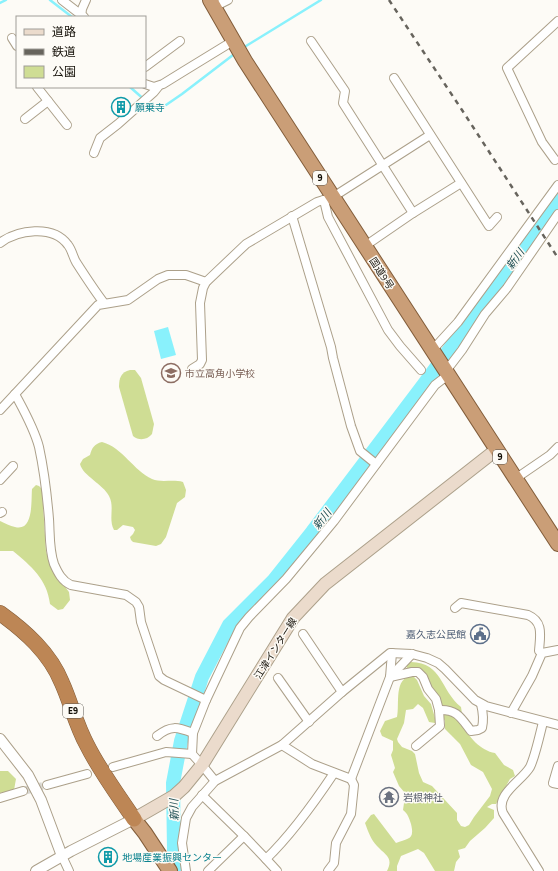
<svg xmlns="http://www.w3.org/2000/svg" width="558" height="871" viewBox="0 0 558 871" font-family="'Titillium Web','Noto Sans JP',sans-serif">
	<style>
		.green { fill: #cfdd94 }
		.water { fill: #89f1fc }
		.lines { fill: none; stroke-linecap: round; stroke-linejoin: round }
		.stream { stroke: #89f1fc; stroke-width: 2.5 }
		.river { stroke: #89f1fc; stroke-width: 14 }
		.minor-tunnel { stroke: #dad8d2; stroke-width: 8; stroke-dasharray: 8 4; stroke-linecap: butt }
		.minor-casing { stroke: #aca08a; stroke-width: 10 }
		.tertiary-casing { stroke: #aca08a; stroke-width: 12 }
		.secondary-casing { stroke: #aca08a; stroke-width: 14 }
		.trunk-casing { stroke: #825d3a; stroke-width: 16 }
		.motorway-casing { stroke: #825d3a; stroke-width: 16 }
		.minor { stroke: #fff; stroke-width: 8 }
		.tertiary { stroke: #fff; stroke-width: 10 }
		.secondary { stroke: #ebdbcc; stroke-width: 12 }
		.trunk { stroke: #ca9e77; stroke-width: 14 }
		.motorway { stroke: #bd8655; stroke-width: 15 }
		.rail { stroke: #67645d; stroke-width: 2.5; stroke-dasharray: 5 5; stroke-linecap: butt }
		.labels { text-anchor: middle; stroke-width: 3; stroke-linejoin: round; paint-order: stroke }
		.shield { fill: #fdfbf6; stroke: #5b5750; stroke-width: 1 }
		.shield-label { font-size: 9px; font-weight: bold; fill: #151109 }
		.culture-label { font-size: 10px; fill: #0d838f; stroke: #fdfbf6; text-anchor: start }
		.street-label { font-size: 10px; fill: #151109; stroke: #fdfbf6 }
		.education-label { font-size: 10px; fill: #785e54; stroke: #fdfbf6; text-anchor: start }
		.service-label { font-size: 10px; fill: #4e5e75; stroke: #fdfbf6; text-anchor: end }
		.worship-label { font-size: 10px; fill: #5b616d; stroke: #fdfbf6; text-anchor: start }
		.water-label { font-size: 11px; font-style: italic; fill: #1e4d52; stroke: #fdfbf6 }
	</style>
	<rect width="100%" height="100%" fill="#fdfbf6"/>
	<g class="green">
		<path d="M 130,370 L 135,370 L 141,378 L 154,424 L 152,434 C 147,440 139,441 133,436 L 119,387 C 119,378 121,372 130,370 Z"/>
		<path d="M 102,442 C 122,447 134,471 152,479 C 161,483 173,479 183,482 L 186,490 L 185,497 L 177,503 L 166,537 L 161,544 L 156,546 L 133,542 L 131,540 L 130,537 L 133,534 L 135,530 L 133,527 L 123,525 L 117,530 L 114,530 C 108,519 115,507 109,496 C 103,484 83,476 80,464 L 83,459 L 90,455 C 92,448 94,444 102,442 Z"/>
		<path d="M 36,485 L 39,486 L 42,489 L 46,551 L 49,561 L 62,583 L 69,592 L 70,600 L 63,609 L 58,610 L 50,604 C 47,579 31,566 13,551 L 0,551 L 0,521 C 5,523 10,526 15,527 C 34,532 31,500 32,489 Z"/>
		<path d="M 411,662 C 443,663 440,690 461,707 C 462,712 462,718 463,723 C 467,736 481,751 495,753 L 504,765 L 513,770 L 515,776 L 510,779 L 496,804 L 492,804 L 487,807 L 494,810 L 494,818 L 485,828 L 470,841 L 465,848 L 458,850 L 460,857 L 456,862 L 454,871 L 435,871 L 424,853 L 418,849 L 401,856 L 397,866 L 397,871 L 387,871 C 394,857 385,855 377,846 C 371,840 368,831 365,823 L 371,815 L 374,814 L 396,843 C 408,838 415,840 411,824 C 409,818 408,814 403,810 L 404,803 L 406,801 L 405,793 L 399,786 L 393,772 L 395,768 L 391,755 L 393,750 L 393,741 L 382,736 L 380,731 L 385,721 L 397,717 C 400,704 393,677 413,676 L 417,680 L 424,696 L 431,704 L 435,718 L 435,723 L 429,722 L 423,708 L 418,704 L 413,709 L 406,710 L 404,723 L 397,739 L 398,742 L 402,747 L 412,751 L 415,754 L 419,773 L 423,782 L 432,786 L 457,813 L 457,820 L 461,826 L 465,827 L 469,825 L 474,817 L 490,796 L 492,789 L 483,772 L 471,765 L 460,744 L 445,729 L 445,721 L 414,669 L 407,668 L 406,665 Z"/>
		<path d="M 0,771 L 8,771 L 16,779 L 14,790 L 0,793 Z"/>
	</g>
	<path class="water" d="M 168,327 L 176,355 L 161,359 L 154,331 Z"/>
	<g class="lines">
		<g class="stream">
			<path d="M 50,0 L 72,17"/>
			<path d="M 0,3 L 6,0"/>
			<path d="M 246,46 L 321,0"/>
			<path d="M 130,87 L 147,102 L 155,107 L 161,106 L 166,105 L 182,94 L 233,55"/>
		</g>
		<path class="river" d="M 177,871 L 174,850 L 173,783 L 181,741 L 202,677 L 229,625 L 273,581 L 312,532 L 424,384 L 528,242 L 558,200"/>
		<path class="minor-tunnel" d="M 23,791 L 47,785"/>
		<defs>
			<g id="minor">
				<path d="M 62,0 L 84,17"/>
				<path d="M 214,7 L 228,0"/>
				<path d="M 81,17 L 82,9 L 86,0"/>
				<path d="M 12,38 L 17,46"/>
				<path d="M 311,41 L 345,91 L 343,103 L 413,213"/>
				<path d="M 145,67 L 180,41"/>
				<path d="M 394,78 L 489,226 L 497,217"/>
				<path d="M 145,84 L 154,87 L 163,84 L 184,71 L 233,41"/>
				<path d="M 37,87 L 67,125"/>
				<path d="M 25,119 L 48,101"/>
				<path d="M 94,153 L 100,138 L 118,124 L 154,92 L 158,87"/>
				<path d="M 555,160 L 542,142 L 507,68 L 558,21"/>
				<path d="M 324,200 L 328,217 L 388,330 L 400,346 L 421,370"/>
				<path d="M 292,216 L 331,347 L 333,358 L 351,426 L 360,451 L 376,464"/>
				<path d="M 0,243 C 17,230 53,224 68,245 C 72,250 73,257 76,262 C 85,276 94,290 104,303"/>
				<path d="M 365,246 L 413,213 L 461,183"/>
				<path d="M 432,349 L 437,345 L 458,322 L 558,185"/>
				<path d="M 192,369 L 200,364 L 202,360 L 200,303 L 203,288 L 206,282 L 246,244 L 317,202 L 333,197 L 430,135"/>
				<path d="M 446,371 L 462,350 L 485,314 L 507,288 L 558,214"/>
				<path d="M 15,394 C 24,411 34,428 39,447 C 44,470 47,495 49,519 C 50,534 49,550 54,564 C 58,573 62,581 71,585 L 126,595 L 136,602 L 139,607 L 141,622 L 159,676 L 164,680 L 206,700"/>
				<path d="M 0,410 L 98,305 L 128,300 L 158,279 L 168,275 L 186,275 L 206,282"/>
				<path d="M 515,479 L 550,455 L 558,447"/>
				<path d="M 0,480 L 13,466"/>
				<path d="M 0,513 L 2,512"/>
				<path d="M 455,608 L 461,603 L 528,615 C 544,622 540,636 539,651 L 542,653"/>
				<path d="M 303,634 L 342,692"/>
				<path d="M 392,653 L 390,677 L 412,672 L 418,672 L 423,677 L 428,689 L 436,699 L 439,710 L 440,726 L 416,746"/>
				<path d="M 278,678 L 309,722"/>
				<path d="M 439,710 C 457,709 461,718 471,731 L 478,730 L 482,728 C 484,719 483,712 481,704"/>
				<path d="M 511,713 L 532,676 L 542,653 L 558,650"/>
				<path d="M 157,736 C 171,725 177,727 193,733"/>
				<path d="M 282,745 L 312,764 L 351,779 L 390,677 L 412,654"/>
				<path d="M 558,766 L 553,783 L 558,784"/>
				<path d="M 113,767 L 166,752 L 192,754"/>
				<path d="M 215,781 L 202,765 L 192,754 L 193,733 L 206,700 L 240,628 L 249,617 L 286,579 L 334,521 L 435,385 L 448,375"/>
				<path d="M 47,785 L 87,774"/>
				<path d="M 202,795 L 244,836"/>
				<path d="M 0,798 L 23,791"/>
				<path d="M 62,856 L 69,871"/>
				<path d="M 266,859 L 277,871"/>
				<path d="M 186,871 L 182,843 L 186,818 L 192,807 L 215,781 L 282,745 L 342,692 L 390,653 L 412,654 L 427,658 L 438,663 L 445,669 L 475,700 L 486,706 L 558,725"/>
				<path d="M 208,871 L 244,836 L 266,859 C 292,834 314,803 334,773"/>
				<path d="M 328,871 L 334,863 L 336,843 L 351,814 L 354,785 L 351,779"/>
				<path d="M 539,871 L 503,813 C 495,794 522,781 530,767 C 535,757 540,734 543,722"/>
			</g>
			<g id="tertiary">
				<path d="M 0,739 L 28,775 L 41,800 L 62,856"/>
				<path d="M 36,871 L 71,851 L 134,819"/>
			</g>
			<path id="secondary" d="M 134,819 L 174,796 L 184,787 L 202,765 L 293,618 L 325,584 L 496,450"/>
			<g id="trunk">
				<path d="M 210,0 L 245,61 L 558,544"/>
				<path d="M 134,819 L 145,833 L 170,871"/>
			</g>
			<path id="motorway" d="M 0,613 C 25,631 50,653 62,683 C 71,703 76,725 87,745 C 100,771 118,795 134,819"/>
		</defs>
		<use href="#minor" class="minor-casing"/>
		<use href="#tertiary" class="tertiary-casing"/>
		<use href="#secondary" class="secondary-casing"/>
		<use href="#trunk" class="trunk-casing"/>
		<use href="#motorway" class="motorway-casing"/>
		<use href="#minor" class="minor"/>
		<use href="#tertiary" class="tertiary"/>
		<use href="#secondary" class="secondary"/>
		<use href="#trunk" class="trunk"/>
		<use href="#motorway" class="motorway"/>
		<path class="rail" d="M 389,0 L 462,110 L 558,258"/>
	</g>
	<defs>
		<symbol id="building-ring" viewBox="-11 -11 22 22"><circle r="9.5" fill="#fdfbf6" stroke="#0f9aa8" stroke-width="1.5"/><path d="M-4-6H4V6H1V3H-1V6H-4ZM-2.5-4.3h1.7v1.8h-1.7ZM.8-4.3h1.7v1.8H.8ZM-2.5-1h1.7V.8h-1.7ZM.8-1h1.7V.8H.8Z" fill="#0f9aa8"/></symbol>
		<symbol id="school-ring" viewBox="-11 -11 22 22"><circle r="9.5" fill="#fdfbf6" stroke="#8d6e63" stroke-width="1.5"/><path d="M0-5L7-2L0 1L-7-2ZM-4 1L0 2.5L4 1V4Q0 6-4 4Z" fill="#8d6e63"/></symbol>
		<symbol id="civic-ring" viewBox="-11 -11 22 22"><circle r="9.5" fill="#fdfbf6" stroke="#5c6f8a" stroke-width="1.5"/><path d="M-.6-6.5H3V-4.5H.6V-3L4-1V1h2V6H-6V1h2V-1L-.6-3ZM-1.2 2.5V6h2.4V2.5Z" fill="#5c6f8a"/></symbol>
		<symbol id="temple-ring" viewBox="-11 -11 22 22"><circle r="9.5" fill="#fdfbf6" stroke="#6b7280" stroke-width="1.5"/><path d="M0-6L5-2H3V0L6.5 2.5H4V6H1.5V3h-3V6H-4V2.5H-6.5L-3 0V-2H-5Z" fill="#6b7280"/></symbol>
	</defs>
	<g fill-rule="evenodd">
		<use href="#building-ring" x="110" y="96" width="22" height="22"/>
		<use href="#school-ring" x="160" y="362" width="22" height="22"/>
		<use href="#civic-ring" x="469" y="623" width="22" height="22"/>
		<use href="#temple-ring" x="378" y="786" width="22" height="22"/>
		<use href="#building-ring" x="97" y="846" width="22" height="22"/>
	</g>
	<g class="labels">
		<g class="shield">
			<rect x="313" y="171" width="14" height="14" rx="3"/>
			<rect x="493" y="450" width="14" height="14" rx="3"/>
			<rect x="63" y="704" width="20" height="14" rx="3"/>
		</g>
		<g class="shield-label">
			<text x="320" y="181">9</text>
			<text x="500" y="460">9</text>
			<text x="73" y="714">E9</text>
		</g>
		<g class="culture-label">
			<text x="135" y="111">願乗寺</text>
			<text x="122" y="861">地場産業振興センター</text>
		</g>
		<g class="street-label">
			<text transform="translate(382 273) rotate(57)" y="4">国道9号</text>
			<text transform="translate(275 648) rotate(-58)" y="4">江津インター線</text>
		</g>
		<g class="education-label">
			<text x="185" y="377">市立高角小学校</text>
		</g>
		<g class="service-label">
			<text x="466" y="638">嘉久志公民館</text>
		</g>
		<g class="worship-label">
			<text x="403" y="801">岩根神社</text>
		</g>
		<g class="water-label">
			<text transform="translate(515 259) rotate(-54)" y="4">新川</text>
			<text transform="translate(322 519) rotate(-53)" y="4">新川</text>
			<text transform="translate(174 810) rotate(-92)" y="4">新川</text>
		</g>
	</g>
	<rect x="16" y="16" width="130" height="72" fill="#fdfbf6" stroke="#a09d97"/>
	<rect x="24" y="29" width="20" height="6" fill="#ebdbcc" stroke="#a09d97"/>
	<text x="52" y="36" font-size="12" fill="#151109">道路</text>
	<rect x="24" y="49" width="20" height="6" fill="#67645d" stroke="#a09d97"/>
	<text x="52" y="56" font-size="12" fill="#151109">鉄道</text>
	<rect x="24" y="66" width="20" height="12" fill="#cfdd94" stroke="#a09d97"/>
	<text x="52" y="76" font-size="12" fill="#151109">公園</text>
</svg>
